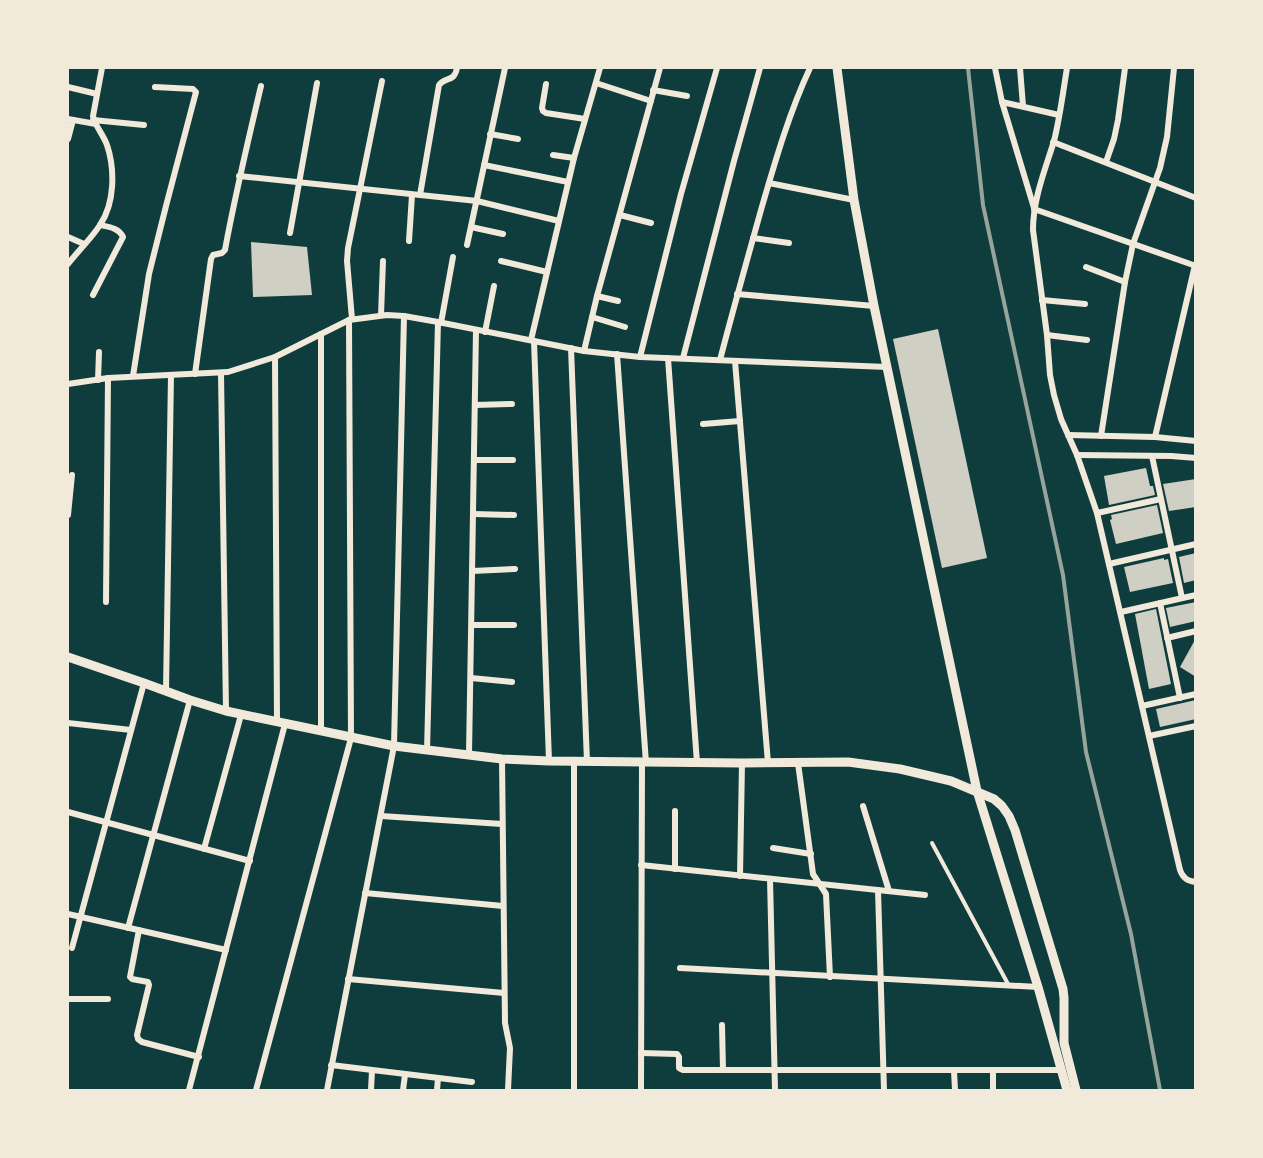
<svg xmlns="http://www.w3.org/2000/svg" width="1263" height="1158" viewBox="0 0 1263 1158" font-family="Lora,serif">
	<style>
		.building { fill: #cfcfc3 }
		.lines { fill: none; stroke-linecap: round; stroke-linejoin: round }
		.service { stroke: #f1e9da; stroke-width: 4 }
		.minor { stroke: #f1e9da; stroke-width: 6 }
		.tertiary { stroke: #f1e9da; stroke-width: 9 }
		.rail { stroke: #97a49c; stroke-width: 4 }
	</style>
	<rect width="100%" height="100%" fill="#0f3d3e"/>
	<g class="building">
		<path d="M 251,242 L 307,247 L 312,295 L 253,297 Z"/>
		<path d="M 938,329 L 987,558 L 942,568 L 893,339 Z"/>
		<path d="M 1146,468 L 1150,486 L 1153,486 L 1155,495 L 1109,505 L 1104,476 Z"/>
		<path d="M 1196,479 L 1196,507 L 1169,511 L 1163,484 Z"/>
		<path d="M 1157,505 L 1163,533 L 1116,544 L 1110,520 L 1112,519 L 1111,515 Z"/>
		<path d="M 1196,553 L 1196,580 L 1184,583 L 1179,557 Z"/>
		<path d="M 1164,558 L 1164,560 L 1168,559 L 1173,583 L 1130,592 L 1124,567 Z"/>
		<path d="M 1196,602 L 1196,621 L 1170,627 L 1166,608 Z"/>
		<path d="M 1156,609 L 1171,684 L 1149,689 L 1135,614 Z"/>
		<path d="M 1196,638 L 1196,677 L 1180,667 Z"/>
		<path d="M 1196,700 L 1196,719 L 1160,727 L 1156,709 Z"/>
	</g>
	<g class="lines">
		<path class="service" d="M 932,843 L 1008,984"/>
		<g class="minor">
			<path d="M 995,68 L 1002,102 L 1034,208"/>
			<path d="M 1020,68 L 1023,106"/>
			<path d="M 1067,68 C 1063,92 1060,117 1054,141 C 1045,170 1033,199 1033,230 L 1047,335 L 1050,375 L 1054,395 L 1061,419 L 1077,455 L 1097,513 L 1180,870 C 1183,878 1187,881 1196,882"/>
			<path d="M 596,83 L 651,101"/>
			<path d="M 546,84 L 542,108 L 543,111 L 546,113 L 585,119"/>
			<path d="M 68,87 L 97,94"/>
			<path d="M 653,90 L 687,96"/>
			<path d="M 1002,102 L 1059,115"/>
			<path d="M 68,119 L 96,124"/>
			<path d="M 93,120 L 144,125"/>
			<path d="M 490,134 L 518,139"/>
			<path d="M 68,139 L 73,120"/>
			<path d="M 1053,142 L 1196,198"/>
			<path d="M 553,155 L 574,158"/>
			<path d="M 1106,162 L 1114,139 L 1118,120 L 1125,68"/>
			<path d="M 484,165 L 568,182"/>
			<path d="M 239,176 L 477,201 L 559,221"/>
			<path d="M 769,183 L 854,200"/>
			<path d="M 420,195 L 439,85 C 446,76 454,83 457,68"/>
			<path d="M 1034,209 L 1196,266"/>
			<path d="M 620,215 L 651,223"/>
			<path d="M 471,227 L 503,234"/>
			<path d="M 290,233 L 317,83"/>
			<path d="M 68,237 L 84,244"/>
			<path d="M 753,238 L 789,243"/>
			<path d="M 409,241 L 412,195"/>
			<path d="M 467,245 L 505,68"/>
			<path d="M 501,261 L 547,272"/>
			<path d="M 68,264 C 78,251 91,239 100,225 C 115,203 115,169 107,145 C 103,134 95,126 93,116 L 102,68"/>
			<path d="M 1086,267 L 1125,282"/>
			<path d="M 737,294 L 874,306"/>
			<path d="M 93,295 L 123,237 C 119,228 109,227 100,225"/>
			<path d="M 597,296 L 618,301"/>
			<path d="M 1042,300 L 1085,304"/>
			<path d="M 381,315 L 383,261"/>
			<path d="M 592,317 L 625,327"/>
			<path d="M 352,319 L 347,261 L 348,248 L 382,81"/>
			<path d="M 441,323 L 453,257"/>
			<path d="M 485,332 L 494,286"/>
			<path d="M 321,334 L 321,732"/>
			<path d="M 1047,335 L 1087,340"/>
			<path d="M 531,340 L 574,158 L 600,68"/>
			<path d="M 534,341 L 549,761"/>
			<path d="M 571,348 L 587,762"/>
			<path d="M 584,351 L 597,296 L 660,68"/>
			<path d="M 617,354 L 646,763"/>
			<path d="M 275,357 L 277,722"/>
			<path d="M 640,357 L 681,194 L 717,68"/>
			<path d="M 668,358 L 697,763"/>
			<path d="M 683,358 L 734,161 L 760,68"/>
			<path d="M 720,360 C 733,310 747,260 761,210 C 775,162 789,113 810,68"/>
			<path d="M 735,361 L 768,763"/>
			<path d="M 221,373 L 226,711"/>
			<path d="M 195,374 L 211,259 L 213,255 L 222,253 L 225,250 C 235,195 248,141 261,86"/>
			<path d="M 133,376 L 149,274 L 166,206 L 196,92 L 193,89 L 155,87"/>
			<path d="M 98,380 L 99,352"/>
			<path d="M 68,384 L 108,378 L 228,372 L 275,357 L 349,320 L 387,315 L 404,316 L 438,322 L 584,351 L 640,357 L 887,367"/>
			<path d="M 475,405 L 512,404"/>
			<path d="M 703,424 L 740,421"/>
			<path d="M 1068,435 L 1155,437 L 1196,441"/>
			<path d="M 1101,436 L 1125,282 L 1133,244 L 1160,168 L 1167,137 L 1174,68"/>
			<path d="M 1155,437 L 1195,265"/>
			<path d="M 1077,455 L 1171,456 L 1196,458"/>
			<path d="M 1152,456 L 1182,598"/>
			<path d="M 474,460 L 513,460"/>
			<path d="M 1097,513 L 1161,499"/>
			<path d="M 474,514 L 514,515"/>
			<path d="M 68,515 L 72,475"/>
			<path d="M 1109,564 L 1196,544"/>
			<path d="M 472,571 L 515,569"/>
			<path d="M 106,602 L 108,378"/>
			<path d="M 1160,603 L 1180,698"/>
			<path d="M 1121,612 L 1196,595"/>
			<path d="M 472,625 L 514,625"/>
			<path d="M 1167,638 L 1196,631"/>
			<path d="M 471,678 L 512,682"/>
			<path d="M 166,691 L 171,375"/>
			<path d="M 1142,706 L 1196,694"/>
			<path d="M 68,723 L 131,730"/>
			<path d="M 1149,736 L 1196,726"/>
			<path d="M 427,751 L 438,322"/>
			<path d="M 469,755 L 476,330"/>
			<path d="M 502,759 L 505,1023 L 510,1048 L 508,1090"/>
			<path d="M 798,763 L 813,874 L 826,894 L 830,977"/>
			<path d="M 863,806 L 889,891"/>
			<path d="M 68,812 L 250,861"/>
			<path d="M 381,816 L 502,824"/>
			<path d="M 773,848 L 811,854"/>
			<path d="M 204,849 L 241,715"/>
			<path d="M 641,865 L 925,895"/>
			<path d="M 675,869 L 675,811"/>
			<path d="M 740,876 L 742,763"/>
			<path d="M 770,879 L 775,1090"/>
			<path d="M 878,890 L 884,1090"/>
			<path d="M 365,893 L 503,906"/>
			<path d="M 68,914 L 226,950"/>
			<path d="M 128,928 L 190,700"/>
			<path d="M 139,930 L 130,977 L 132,979 L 148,982 L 149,985 L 137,1035 L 138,1039 L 142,1042 L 199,1057"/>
			<path d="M 72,948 L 144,683"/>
			<path d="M 680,968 L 1038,987"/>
			<path d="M 348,979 L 504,993"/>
			<path d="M 68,999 L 108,999"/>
			<path d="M 722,1025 L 723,1070"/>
			<path d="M 641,1053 L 677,1054 L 679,1057 L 679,1068 L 683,1070 L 1061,1070"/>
			<path d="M 331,1065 L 472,1082"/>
			<path d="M 993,1070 L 993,1090"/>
			<path d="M 954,1071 L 955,1090"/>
			<path d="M 189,1090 L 285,724"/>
			<path d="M 256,1090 L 351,738 L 349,320"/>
			<path d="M 327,1090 L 394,746 L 404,316"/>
			<path d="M 371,1090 L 372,1071"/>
			<path d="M 403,1090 L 405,1075"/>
			<path d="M 437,1090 L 438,1078"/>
			<path d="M 574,1090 L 574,762"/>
			<path d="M 641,1090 L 642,763"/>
		</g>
		<g class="tertiary">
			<path d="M 837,68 L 854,200 L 874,306 L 977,791 L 1038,987 L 1067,1090"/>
			<path d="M 68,657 L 144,683 L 190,700 L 226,711 L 394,746 L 502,759 L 549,761 L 742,763 L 848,762 L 900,769 L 951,781 L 994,799 L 1002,806 L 1009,816 L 1015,830 L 1063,989 L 1064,998 L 1064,1043 L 1076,1090"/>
		</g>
		<path class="rail" d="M 968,68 L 983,205 L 1063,575 L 1086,752 L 1131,934 L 1160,1090"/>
	</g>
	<rect width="1263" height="1158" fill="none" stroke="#f1e9da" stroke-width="138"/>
</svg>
